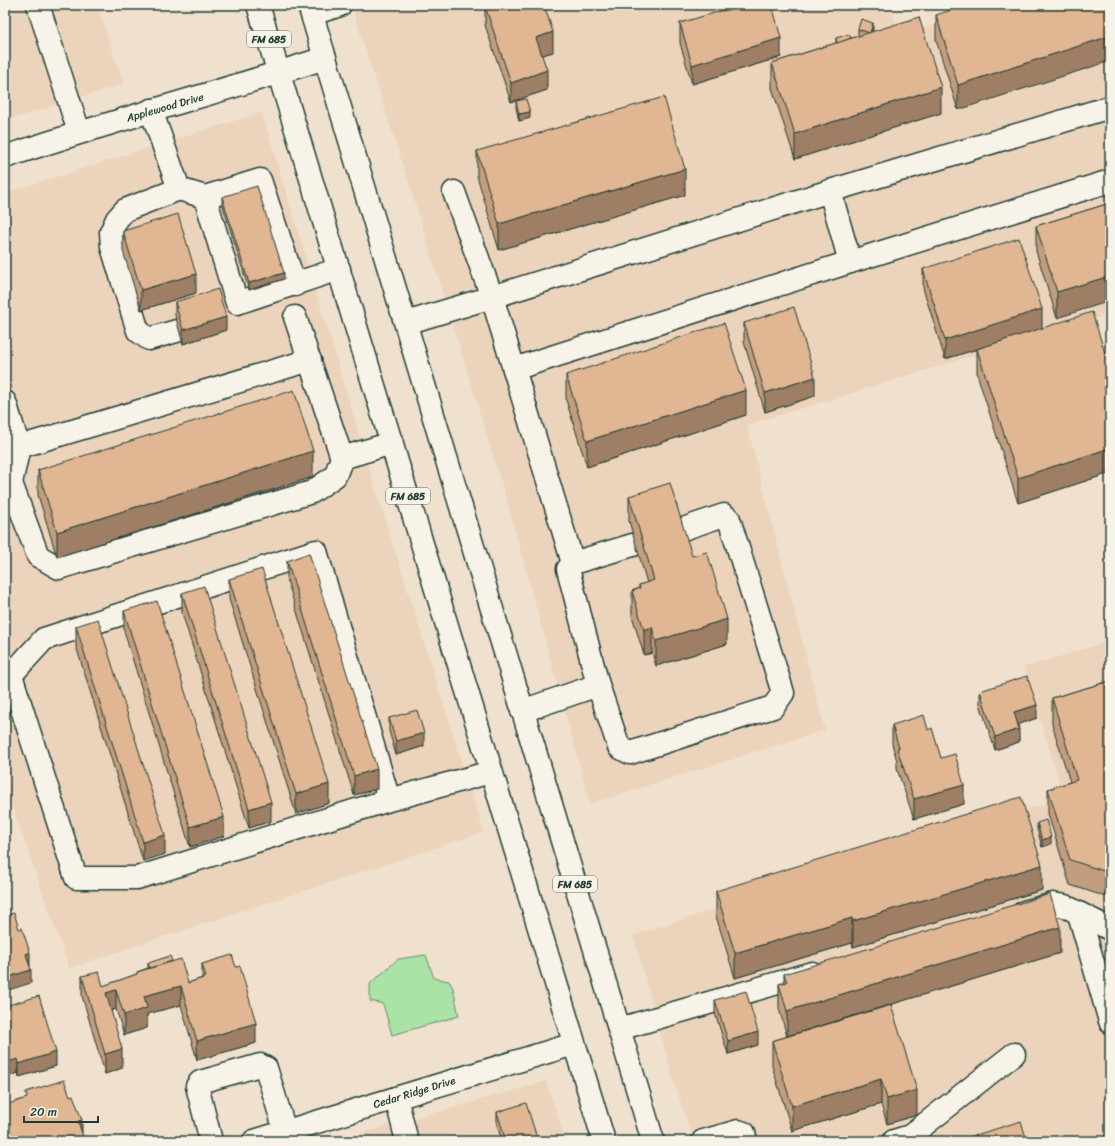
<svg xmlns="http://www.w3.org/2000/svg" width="1115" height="1146" viewBox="0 0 1115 1146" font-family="Sriracha,sans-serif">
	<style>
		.built { fill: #ecd4bc }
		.green { fill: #abe2a5; stroke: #65906c }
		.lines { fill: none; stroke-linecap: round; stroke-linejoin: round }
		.minor-casing { stroke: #1f3d34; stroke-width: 25 }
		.major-casing { stroke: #1f3d34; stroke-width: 25 }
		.minor { stroke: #f7f3e8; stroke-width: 22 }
		.major { stroke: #f7f3e8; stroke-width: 22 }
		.wall { fill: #c29d7e; stroke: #1f3d34 }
		.shaded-wall { fill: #9e7f66; stroke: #1f3d34 }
		.building { fill: #e1b692; stroke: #1f3d34 }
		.labels { text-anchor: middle; stroke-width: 3; stroke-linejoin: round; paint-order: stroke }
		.shield { fill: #f7f3e8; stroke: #60746a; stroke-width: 1 }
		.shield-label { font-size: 10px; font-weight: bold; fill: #1f3d34 }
		.street-label { font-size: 11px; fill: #1f3d34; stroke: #f7f3e8 }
	</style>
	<rect width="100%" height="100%" fill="#f0e1ce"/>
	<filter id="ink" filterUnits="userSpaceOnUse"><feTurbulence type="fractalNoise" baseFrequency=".025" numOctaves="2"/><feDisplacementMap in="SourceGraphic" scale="8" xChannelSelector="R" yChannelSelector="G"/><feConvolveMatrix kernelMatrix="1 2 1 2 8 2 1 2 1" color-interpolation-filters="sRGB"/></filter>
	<g filter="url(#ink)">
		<g class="built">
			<path d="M 5,5 L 97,5 L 124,84 L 5,121 Z"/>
			<path d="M 351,5 L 890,5 L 900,36 L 1000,5 L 1110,5 L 1110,314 L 747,425 L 825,730 L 590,804 L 506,498 L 411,190 Z"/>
			<path d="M 262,112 L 376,490 L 484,832 L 69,968 L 5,786 L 5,193 Z"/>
			<path d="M 1110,641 L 1110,1141 L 693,1141 L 674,1082 L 633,935 L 1064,798 L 1024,667 Z"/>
			<path d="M 546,1081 L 566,1141 L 335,1141 Z"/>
		</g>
		<path class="green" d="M 426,955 L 434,978 L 449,981 L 453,988 L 459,1016 L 392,1035 L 383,1004 L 370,1001 L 370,984 L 398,959 Z"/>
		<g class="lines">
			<defs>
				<g id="minor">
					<path d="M 38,5 L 79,132"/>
					<path d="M 312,14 L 340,5"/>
					<path d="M 151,110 L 179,189 L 205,197 L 237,303 L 339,269"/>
					<path d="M 5,157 C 111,121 219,92 325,58"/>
					<path d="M 179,189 L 125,210 L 117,219 L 111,232 L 112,247 L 138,331 L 149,339 L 180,330"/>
					<path d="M 830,191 L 1110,107"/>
					<path d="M 205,197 L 260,180 L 295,285"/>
					<path d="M 850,262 L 1110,181"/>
					<path d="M 295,317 L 342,458 L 392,443"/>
					<path d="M 406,323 L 492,297 L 514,369 L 850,262 L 830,191 L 492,297 L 454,192"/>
					<path d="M 514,369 L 573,563"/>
					<path d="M 5,402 L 19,447 L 310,360"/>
					<path d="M 19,447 L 11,483 L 38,556 L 59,568 L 312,492 L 335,476 L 342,458"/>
					<path d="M 598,685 L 568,569 L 573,563 L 636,544"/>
					<path d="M 522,711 L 598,685 L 619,747 L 630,753 L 773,707 L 783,693 L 729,519 L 724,515 L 677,531"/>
					<path d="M 389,800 L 316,551 L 44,639 L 11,675 L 76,878 L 137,878 L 389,800 L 491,772"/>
					<path d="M 1024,912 L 1053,904 L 1065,906 L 1110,929"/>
					<path d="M 1079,914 L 1110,1021"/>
					<path d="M 619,1029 L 812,973"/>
					<path d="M 396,1098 L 407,1141"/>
					<path d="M 211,1141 L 197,1086 L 200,1082 L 260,1065 L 266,1068 L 285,1131"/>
					<path d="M 254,1141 L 574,1044"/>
					<path d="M 703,1141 L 738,1131 L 744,1133 L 746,1141"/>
					<path d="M 894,1141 L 910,1136 L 1014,1054"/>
				</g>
				<g id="major">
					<path d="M 258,5 L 604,1141"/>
					<path d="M 309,5 L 653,1141"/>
				</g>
			</defs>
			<use href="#minor" class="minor-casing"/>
			<use href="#major" class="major-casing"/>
			<use href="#minor" class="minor"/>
			<use href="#major" class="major"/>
		</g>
		<g class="wall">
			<path d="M 485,6 L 553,52 L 541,55 L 547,90 L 511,102 L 485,25 Z"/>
			<path d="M 936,15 L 1110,22 L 958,110 L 936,40 Z"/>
			<path d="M 680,23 L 781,57 L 692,84 L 680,43 Z"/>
			<path d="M 858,29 L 873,30 L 872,31 L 941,113 L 795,159 L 772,88 L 772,63 L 836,43 L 836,38 L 851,38 L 859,36 L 858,35 Z"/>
			<path d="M 516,101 L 530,118 L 519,121 L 516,108 Z"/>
			<path d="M 477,151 L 685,195 L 499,250 L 477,176 Z"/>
			<path d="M 222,197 L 284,279 L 249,290 L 222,203 Z"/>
			<path d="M 1110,203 L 1057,318 L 1036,251 L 1036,226 Z"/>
			<path d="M 123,231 L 196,293 L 141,310 L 123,251 Z"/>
			<path d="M 923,269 L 1042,328 L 1110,369 L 1110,473 L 1018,503 L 977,374 L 977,349 L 945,359 L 923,288 Z"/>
			<path d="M 175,302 L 226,330 L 183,344 L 175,315 Z"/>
			<path d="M 744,323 L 815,396 L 765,412 L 744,342 Z"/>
			<path d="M 566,375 L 746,415 L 587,467 L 566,400 Z"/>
			<path d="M 38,470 L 313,477 L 57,557 L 38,495 Z"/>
			<path d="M 629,496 L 692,556 L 727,644 L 656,666 L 652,653 L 644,655 L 632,616 L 632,591 L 639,588 L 639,585 L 647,583 L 629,521 Z"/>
			<path d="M 287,561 L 377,789 L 354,795 L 287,580 Z"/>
			<path d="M 229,579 L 329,803 L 296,814 L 229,599 Z"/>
			<path d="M 182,593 L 271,821 L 249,828 L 182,613 Z"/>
			<path d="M 124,611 L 224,836 L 190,847 L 124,631 Z"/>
			<path d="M 76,626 L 165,854 L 143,861 L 76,646 Z"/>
			<path d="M 1110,681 L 1110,898 L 1070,885 L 1048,814 L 1048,789 L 1070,782 L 1052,724 L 1052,698 Z"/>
			<path d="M 980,691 L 1037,718 L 1018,724 L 1019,742 L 995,750 L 980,704 Z"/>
			<path d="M 389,718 L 424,746 L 396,755 L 389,731 Z"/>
			<path d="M 892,725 L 928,730 L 941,758 L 964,804 L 914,819 L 897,769 L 897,761 L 892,744 Z"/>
			<path d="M 1037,823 L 1051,844 L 1042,847 L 1037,829 Z"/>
			<path d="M 1042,890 L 853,947 L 852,943 L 735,978 L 716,916 L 716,891 Z"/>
			<path d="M 1060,953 L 787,1036 L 779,1009 L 779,984 L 784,982 L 784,974 Z"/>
			<path d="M 172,961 L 188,983 L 202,978 L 202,964 L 256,1043 L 197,1060 L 181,1005 L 147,1014 L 147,1028 L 124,1035 L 116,1009 L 111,1011 L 122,1068 L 105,1074 L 82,996 L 82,976 L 103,986 L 137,974 L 137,972 L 148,968 L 148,963 Z"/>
			<path d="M 39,996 L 56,1066 L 19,1077 L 18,1073 L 5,1077 Z"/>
			<path d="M 715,1000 L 758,1045 L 728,1054 L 715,1013 Z"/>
			<path d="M 891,1005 L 917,1115 L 887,1124 L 881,1104 L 792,1131 L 772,1066 L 772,1041 Z"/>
			<path d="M 497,1112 L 538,1141 L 502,1141 L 497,1125 Z"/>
		</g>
		<g class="shaded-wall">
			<path d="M 873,23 L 873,30 L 870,39 L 870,33 Z"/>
			<path d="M 553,32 L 553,52 L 536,57 L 536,38 Z"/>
			<path d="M 1110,36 L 1110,61 L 958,110 L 958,85 Z"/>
			<path d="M 781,38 L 781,57 L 692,84 L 692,65 Z"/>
			<path d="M 547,70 L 547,90 L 511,102 L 511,83 Z"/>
			<path d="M 941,87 L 941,113 L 795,159 L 795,134 Z"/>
			<path d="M 530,112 L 530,118 L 519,121 L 519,114 Z"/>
			<path d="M 685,169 L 685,195 L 499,250 L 499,224 Z"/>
			<path d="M 284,273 L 284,279 L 249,290 L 249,283 Z"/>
			<path d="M 196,274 L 196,293 L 141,310 L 141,290 Z"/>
			<path d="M 1110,276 L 1110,301 L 1057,318 L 1057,292 Z"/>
			<path d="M 1042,309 L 1042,329 L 945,359 L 945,340 Z"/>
			<path d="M 226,317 L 226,330 L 183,344 L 183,330 Z"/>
			<path d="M 815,377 L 815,396 L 765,412 L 765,393 Z"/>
			<path d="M 746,390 L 746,415 L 587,467 L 587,441 Z"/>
			<path d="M 1110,448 L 1110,473 L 1018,503 L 1018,478 Z"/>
			<path d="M 313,451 L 313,477 L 57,557 L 57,532 Z"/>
			<path d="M 727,619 L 727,644 L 656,666 L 656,641 Z"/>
			<path d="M 652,627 L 652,653 L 644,655 L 644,630 Z"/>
			<path d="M 1037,705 L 1037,718 L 1014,726 L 1014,712 Z"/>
			<path d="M 1019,729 L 1019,742 L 995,750 L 995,737 Z"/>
			<path d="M 424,733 L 424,746 L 396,755 L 396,741 Z"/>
			<path d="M 377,769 L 377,789 L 354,795 L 354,776 Z"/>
			<path d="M 329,784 L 329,803 L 296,814 L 296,794 Z"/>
			<path d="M 964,785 L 964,804 L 914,819 L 914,799 Z"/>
			<path d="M 271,802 L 271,821 L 249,828 L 249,809 Z"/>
			<path d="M 224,817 L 224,836 L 190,847 L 190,827 Z"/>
			<path d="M 165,835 L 165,854 L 143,861 L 143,842 Z"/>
			<path d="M 1051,837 L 1051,844 L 1042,847 L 1042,840 Z"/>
			<path d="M 1042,865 L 1042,890 L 853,947 L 853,921 Z"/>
			<path d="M 852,918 L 852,943 L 735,978 L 735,953 Z"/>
			<path d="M 1060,927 L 1060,953 L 787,1036 L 787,1011 Z"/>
			<path d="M 30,953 L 30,966 L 26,954 Z"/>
			<path d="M 31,970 L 31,983 L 5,991 L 5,978 Z"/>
			<path d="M 181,986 L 181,1005 L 147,1014 L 147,1028 L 124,1035 L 124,1015 L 144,996 Z"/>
			<path d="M 116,990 L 116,1009 L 106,1012 L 106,993 Z"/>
			<path d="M 256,1023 L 256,1043 L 197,1060 L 197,1041 Z"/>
			<path d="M 758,1032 L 758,1045 L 728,1054 L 728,1041 Z"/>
			<path d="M 122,1049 L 122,1068 L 105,1074 L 105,1054 Z"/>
			<path d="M 56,1052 L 56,1066 L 19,1077 L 19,1064 Z"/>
			<path d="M 18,1059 L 18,1073 L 5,1077 L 5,1063 Z"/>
			<path d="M 881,1079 L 881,1104 L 792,1131 L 792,1106 Z"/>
			<path d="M 917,1090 L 917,1115 L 887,1124 L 887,1099 Z"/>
			<path d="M 82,1120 L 82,1133 L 78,1121 Z"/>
			<path d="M 83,1137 L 83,1141 L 70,1141 Z"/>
		</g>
		<g class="building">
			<path d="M 487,5 L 544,5 L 553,32 L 536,38 L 547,70 L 511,83 L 485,6 Z"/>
			<path d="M 741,5 L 772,5 L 781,38 L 692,65 L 680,23 Z"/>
			<path d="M 966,5 L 1105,5 L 1110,22 L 1110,36 L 958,85 L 936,15 Z"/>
			<path d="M 919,17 L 941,87 L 795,134 L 772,63 Z"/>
			<path d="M 861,19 L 873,23 L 870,33 L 858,29 Z"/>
			<path d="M 849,34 L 851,38 L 837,43 L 836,38 Z"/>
			<path d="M 664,97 L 685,169 L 499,224 L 477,151 Z"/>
			<path d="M 526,99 L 530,112 L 519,114 L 516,101 Z"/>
			<path d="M 257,186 L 284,273 L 249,283 L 222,197 Z"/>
			<path d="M 1110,203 L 1110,276 L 1057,292 L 1036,226 Z"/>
			<path d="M 178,214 L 196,274 L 141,290 L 123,231 Z"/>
			<path d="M 1019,238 L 1042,309 L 945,340 L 923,269 Z"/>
			<path d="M 218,289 L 226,317 L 183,330 L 175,302 Z"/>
			<path d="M 794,307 L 815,377 L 765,393 L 744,323 Z"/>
			<path d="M 1092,312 L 1110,369 L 1110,448 L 1018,478 L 977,349 Z"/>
			<path d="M 724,323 L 746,390 L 587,441 L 566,375 Z"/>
			<path d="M 294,390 L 313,451 L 57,532 L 38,470 Z"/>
			<path d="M 670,483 L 692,556 L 707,552 L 727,619 L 656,641 L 652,627 L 644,630 L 632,591 L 640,588 L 639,585 L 654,580 L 629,496 Z"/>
			<path d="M 309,553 L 377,769 L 354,776 L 287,561 Z"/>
			<path d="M 262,569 L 329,784 L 296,794 L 229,579 Z"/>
			<path d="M 204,586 L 271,802 L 249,809 L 182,593 Z"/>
			<path d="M 157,601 L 224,817 L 190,827 L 124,611 Z"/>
			<path d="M 98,619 L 165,835 L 143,842 L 76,626 Z"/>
			<path d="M 1027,676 L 1037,705 L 1014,712 L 1019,729 L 995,737 L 980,691 Z"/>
			<path d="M 1110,681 L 1110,873 L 1070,860 L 1048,789 L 1077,780 L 1052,698 Z"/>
			<path d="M 417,710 L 424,733 L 396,741 L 389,718 Z"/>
			<path d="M 924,715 L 928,730 L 932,728 L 941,758 L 955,754 L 964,785 L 914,799 L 897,749 L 899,748 L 892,725 Z"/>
			<path d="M 1021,797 L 1042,865 L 853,921 L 852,918 L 735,953 L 716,891 Z"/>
			<path d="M 1046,820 L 1051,837 L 1042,840 L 1037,823 Z"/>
			<path d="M 1050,894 L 1060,927 L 787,1011 L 779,984 L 787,982 L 784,974 Z"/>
			<path d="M 14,913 L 19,929 L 22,928 L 30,953 L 26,954 L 31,970 L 5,978 L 5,916 Z"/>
			<path d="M 232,955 L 236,967 L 240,966 L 256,1023 L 197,1041 L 181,986 L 144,996 L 147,1008 L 124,1015 L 116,990 L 106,993 L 122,1049 L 105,1054 L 82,976 L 99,972 L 103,986 L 137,974 L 137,972 L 181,959 L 188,983 L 206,977 L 202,964 Z"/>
			<path d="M 170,956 L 172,961 L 150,968 L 148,963 Z"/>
			<path d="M 746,991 L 758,1032 L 728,1041 L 715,1000 Z"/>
			<path d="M 39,996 L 56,1052 L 19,1064 L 18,1059 L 5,1063 L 5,1006 Z"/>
			<path d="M 891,1005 L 917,1090 L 887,1099 L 881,1079 L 792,1106 L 772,1041 Z"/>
			<path d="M 64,1080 L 70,1096 L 73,1095 L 82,1120 L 78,1121 L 83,1137 L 70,1141 L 5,1141 L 5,1105 L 27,1098 L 26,1092 Z"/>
			<path d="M 526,1103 L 538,1141 L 506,1141 L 497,1112 Z"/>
			<path d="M 1021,1121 L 1027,1141 L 957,1141 Z"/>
		</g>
	</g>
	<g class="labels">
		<g class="shield">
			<rect x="247" y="31" width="44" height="16" rx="3"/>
			<rect x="386" y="488" width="44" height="16" rx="3"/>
			<rect x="553" y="876" width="44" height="16" rx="3"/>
		</g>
		<g class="shield-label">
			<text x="269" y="43">FM 685</text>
			<text x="408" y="500">FM 685</text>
			<text x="575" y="888">FM 685</text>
		</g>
		<g class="street-label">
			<text transform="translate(165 107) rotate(-16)" y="4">Applewood Drive</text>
			<text transform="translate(414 1092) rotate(-17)" y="4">Cedar Ridge Drive</text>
		</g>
	</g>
	<rect width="1115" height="1146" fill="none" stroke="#f7f3e8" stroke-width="20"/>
	<rect x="10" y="10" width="1095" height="1126" fill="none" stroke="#1f3d34" stroke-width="1.5" filter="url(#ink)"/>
	<path d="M24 1116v6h74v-6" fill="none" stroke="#1f3d34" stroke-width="2"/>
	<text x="30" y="1116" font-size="12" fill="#1f3d34" stroke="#f7f3e8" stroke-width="3" paint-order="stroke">20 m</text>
</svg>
